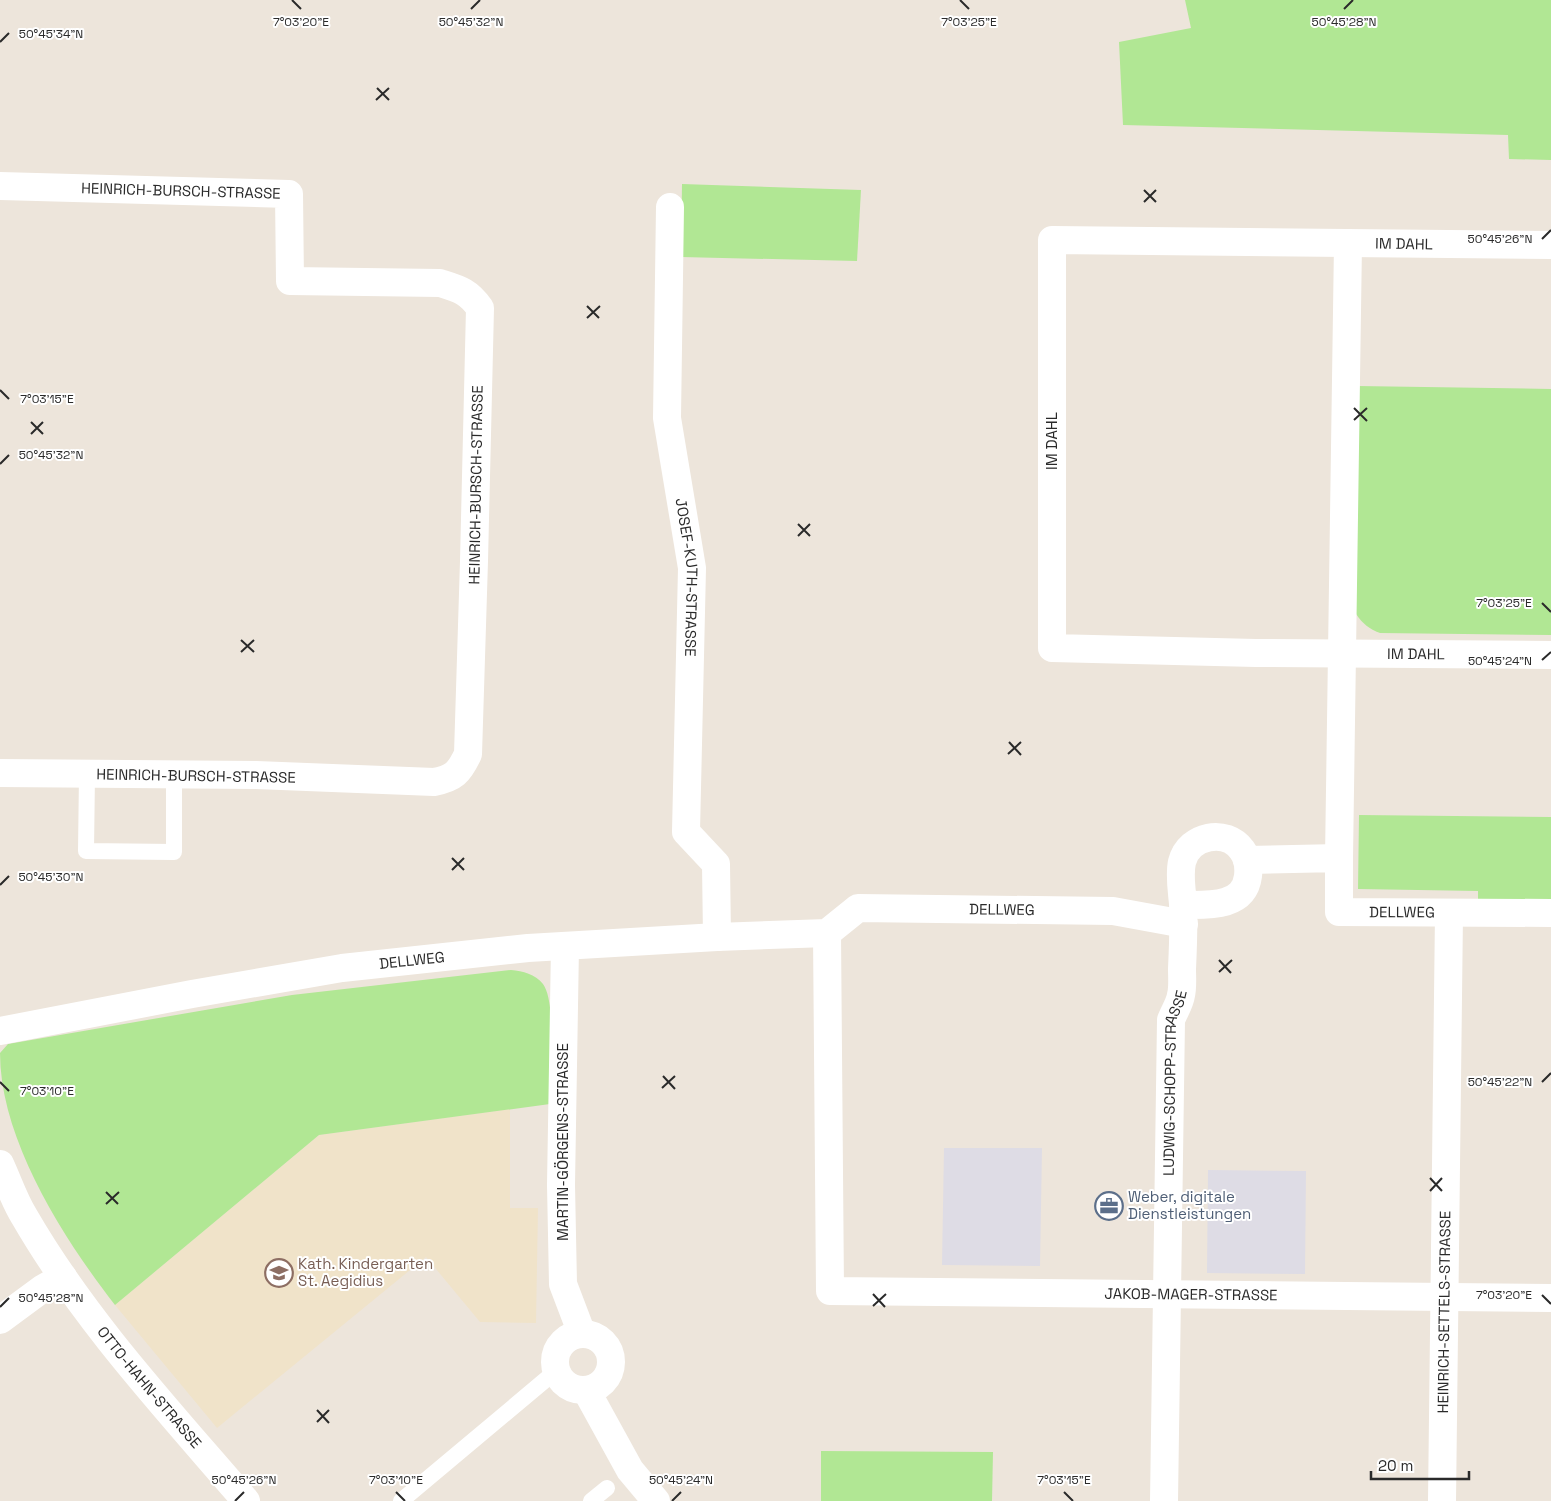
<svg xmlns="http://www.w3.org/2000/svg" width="1551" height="1501" viewBox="0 0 1551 1501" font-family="'Space Grotesk',sans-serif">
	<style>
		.industrial { fill: #dedce5 }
		.education { fill: #f0e3c9 }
		.green { fill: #b1e794 }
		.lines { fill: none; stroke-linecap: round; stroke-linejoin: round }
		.service { stroke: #fff; stroke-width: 16 }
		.minor { stroke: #fff; stroke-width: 28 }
		.ticks { fill: none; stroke: #2a2a2a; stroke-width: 2 }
		.labels { text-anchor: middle; stroke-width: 4; stroke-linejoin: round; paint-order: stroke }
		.street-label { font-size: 15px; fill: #2a2a2a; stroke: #fff }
		.service-label { font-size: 15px; fill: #4e5e75; stroke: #fff; text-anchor: start }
		.education-label { font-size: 15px; fill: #785e54; stroke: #fff; text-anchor: start }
		.ticks-label { font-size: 12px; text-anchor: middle; fill: #2a2a2a; stroke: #fff; stroke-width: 4; stroke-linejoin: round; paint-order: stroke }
	</style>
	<rect width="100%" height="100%" fill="#ede5db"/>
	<g class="industrial">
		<path d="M 944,1148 L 1042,1148 L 1040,1266 L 942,1265 Z"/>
		<path d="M 1208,1170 L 1306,1171 L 1305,1274 L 1207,1273 Z"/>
	</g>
	<path class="education" d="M 510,1109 L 510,1208 L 538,1208 L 536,1323 L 480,1322 L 426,1257 L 217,1428 L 115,1305 L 319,1135 Z"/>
	<g class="green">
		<path d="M 1185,0 L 1551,0 L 1551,160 L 1509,159 L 1508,135 L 1123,125 L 1119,42 L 1191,28 Z"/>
		<path d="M 682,184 L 861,190 L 857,261 L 681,257 Z"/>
		<path d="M 1357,386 L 1551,389 L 1551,635 L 1380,633 C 1369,629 1363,624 1356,614 Z"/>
		<path d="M 1359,815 L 1551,817 L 1551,903 L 1478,902 L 1478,891 L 1358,889 Z"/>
		<path d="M 511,970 C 523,971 535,974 543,984 C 557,1003 550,1078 550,1104 L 319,1135 L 115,1305 C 63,1238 0,1139 0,1053 L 8,1044 L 292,995 Z"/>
		<path d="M 821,1451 L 993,1452 L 992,1501 L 821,1501 Z"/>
	</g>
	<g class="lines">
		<g class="service">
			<path d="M 87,774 L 86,851 L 174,852 L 174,774"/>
			<path d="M 401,1501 L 556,1371"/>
			<path d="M 591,1501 L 607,1488"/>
		</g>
		<g class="minor">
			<path id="s1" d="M 0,186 L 289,194 L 290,281 L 440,283 C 459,289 468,291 480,308 L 474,561 L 468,754 C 459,773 454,778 434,782 L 256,775 L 0,773"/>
			<path id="s2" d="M 670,207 L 667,418 L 692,568 L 686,832 L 716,864 L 717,937"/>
			<path id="s3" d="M 1551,245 L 1052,240 L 1052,648 L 1256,653 L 1551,655"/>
			<path d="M 1339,858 L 1348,243"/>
			<path id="s4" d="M 1247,860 L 1339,858 L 1339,912 L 1551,913"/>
			<path id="s5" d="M 827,933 L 830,1291 L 1551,1298"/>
			<path d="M 565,946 L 561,1185 L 563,1284 L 582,1334"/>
			<path id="s6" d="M 0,1031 L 192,994 L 342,968 L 528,948 L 717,937 L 827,933 L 858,908 L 1113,911 L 1184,924"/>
			<path id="s7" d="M 0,1164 C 8,1181 14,1200 24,1216 C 84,1320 168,1410 246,1501"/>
			<path d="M 0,1320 L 42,1289 L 63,1277"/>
			<circle cx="583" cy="1362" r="28"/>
			<path d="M 586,1390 L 630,1470 L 656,1501"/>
			<path id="s8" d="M 1164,1501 L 1171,1020 C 1174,1012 1180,1003 1181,995 C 1183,987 1182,977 1182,969 C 1183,947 1184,926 1183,904 C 1182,891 1179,875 1182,862 C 1189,835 1226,828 1242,850 C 1248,858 1249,867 1248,876 C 1244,908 1207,905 1183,905"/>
			<path id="s9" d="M 1442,1501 L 1449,913"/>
		</g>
	</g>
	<path class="ticks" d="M 292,0 L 301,9M 960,0 L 969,9M 471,9 L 480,0M 1344,9 L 1353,0M 0,42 L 9,33M 377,88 L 389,100M 376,100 L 389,88M 1144,190 L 1156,202M 1144,202 L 1156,190M 1542,239 L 1551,230M 587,306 L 599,318M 587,318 L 600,306M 0,390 L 9,399M 1354,408 L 1367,421M 1354,420 L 1367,408M 31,422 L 43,434M 31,434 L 43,422M 0,464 L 9,455M 798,524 L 810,536M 798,536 L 810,524M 1542,603 L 1551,612M 241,640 L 254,652M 241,652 L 254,640M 1542,660 L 1551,652M 1009,742 L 1021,755M 1008,754 L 1021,742M 452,858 L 464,870M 452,870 L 464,858M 0,885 L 9,876M 1219,960 L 1231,973M 1219,972 L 1232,960M 663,1076 L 675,1089M 0,1082 L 9,1091M 1542,1082 L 1551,1073M 662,1088 L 675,1076M 1430,1178 L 1442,1191M 1430,1191 L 1442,1178M 106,1192 L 118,1204M 106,1204 L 119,1192M 873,1294 L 885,1307M 1542,1295 L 1551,1304M 873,1306 L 886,1294M 0,1307 L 9,1298M 317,1410 L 329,1423M 317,1422 L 329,1410M 396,1492 L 405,1501M 1064,1492 L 1073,1501M 235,1501 L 244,1492M 672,1501 L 681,1492"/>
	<defs>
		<symbol id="office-ring" viewBox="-11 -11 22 22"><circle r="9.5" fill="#fff" stroke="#5c6f8a" stroke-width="1.5"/><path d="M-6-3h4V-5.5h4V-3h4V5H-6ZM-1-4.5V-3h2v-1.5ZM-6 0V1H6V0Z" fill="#5c6f8a"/></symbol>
		<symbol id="school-ring" viewBox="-11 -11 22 22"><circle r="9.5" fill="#fff" stroke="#8d6e63" stroke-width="1.5"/><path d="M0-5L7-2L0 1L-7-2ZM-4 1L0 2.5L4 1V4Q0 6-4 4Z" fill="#8d6e63"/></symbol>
	</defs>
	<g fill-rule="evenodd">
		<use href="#office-ring" x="1093" y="1190" width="32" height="32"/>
		<use href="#school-ring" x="263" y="1257" width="32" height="32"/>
	</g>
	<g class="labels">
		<g class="street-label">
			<text dy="5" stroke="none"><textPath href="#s1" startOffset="181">HEINRICH-BURSCH-STRASSE</textPath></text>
			<text transform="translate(1404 244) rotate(1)" y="5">IM DAHL</text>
			<text transform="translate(1052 441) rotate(-90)" y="5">IM DAHL</text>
			<text transform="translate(476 485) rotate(-89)" y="5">HEINRICH-BURSCH-STRASSE</text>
			<text dy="5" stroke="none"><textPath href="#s2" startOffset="372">JOSEF-KUTH-STRASSE</textPath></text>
			<text dy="5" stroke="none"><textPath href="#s3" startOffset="1271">IM DAHL</textPath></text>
			<text transform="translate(196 776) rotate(1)" y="5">HEINRICH-BURSCH-STRASSE</text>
			<text dy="5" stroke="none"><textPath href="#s6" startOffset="1018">DELLWEG</textPath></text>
			<text dy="5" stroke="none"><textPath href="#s4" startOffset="209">DELLWEG</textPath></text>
			<text dy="5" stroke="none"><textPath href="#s6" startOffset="418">DELLWEG</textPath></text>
			<text dy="5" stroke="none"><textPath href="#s8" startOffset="419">LUDWIG-SCHOPP-STRASSE</textPath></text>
			<text transform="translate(563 1142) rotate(-90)" y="5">MARTIN-GÖRGENS-STRASSE</text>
			<text dy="5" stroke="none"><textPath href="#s5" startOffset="719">JAKOB-MAGER-STRASSE</textPath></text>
			<text dy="5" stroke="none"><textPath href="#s9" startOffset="189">HEINRICH-SETTELS-STRASSE</textPath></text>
			<text dy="5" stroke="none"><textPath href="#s7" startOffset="270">OTTO-HAHN-STRASSE</textPath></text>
		</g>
		<g class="service-label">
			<text x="1128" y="1202">Weber, digitale<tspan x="1128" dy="17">Dienstleistungen</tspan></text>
		</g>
		<g class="education-label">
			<text x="298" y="1269">Kath. Kindergarten<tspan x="298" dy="17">St. Aegidius</tspan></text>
		</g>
	</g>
	<g class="ticks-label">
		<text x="471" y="26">50°45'32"N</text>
		<text x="1344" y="26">50°45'28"N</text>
		<text x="969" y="26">7°03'25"E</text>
		<text x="301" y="26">7°03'20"E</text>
		<text x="51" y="38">50°45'34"N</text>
		<text x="1500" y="243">50°45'26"N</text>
		<text x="47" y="403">7°03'15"E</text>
		<text x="51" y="459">50°45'32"N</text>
		<text x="1504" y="607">7°03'25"E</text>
		<text x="1500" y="665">50°45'24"N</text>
		<text x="51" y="881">50°45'30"N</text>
		<text x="1500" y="1086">50°45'22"N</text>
		<text x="47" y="1095">7°03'10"E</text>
		<text x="1504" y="1299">7°03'20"E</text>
		<text x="51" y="1302">50°45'28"N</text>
		<text x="396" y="1484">7°03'10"E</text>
		<text x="1064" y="1484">7°03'15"E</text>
		<text x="244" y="1484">50°45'26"N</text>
		<text x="681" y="1484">50°45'24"N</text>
	</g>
	<path d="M1371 1471v8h98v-8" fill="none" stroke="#2a2a2a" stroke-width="2.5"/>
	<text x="1378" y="1471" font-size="15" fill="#2a2a2a" stroke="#ffffff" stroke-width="4" paint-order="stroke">20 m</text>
</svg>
